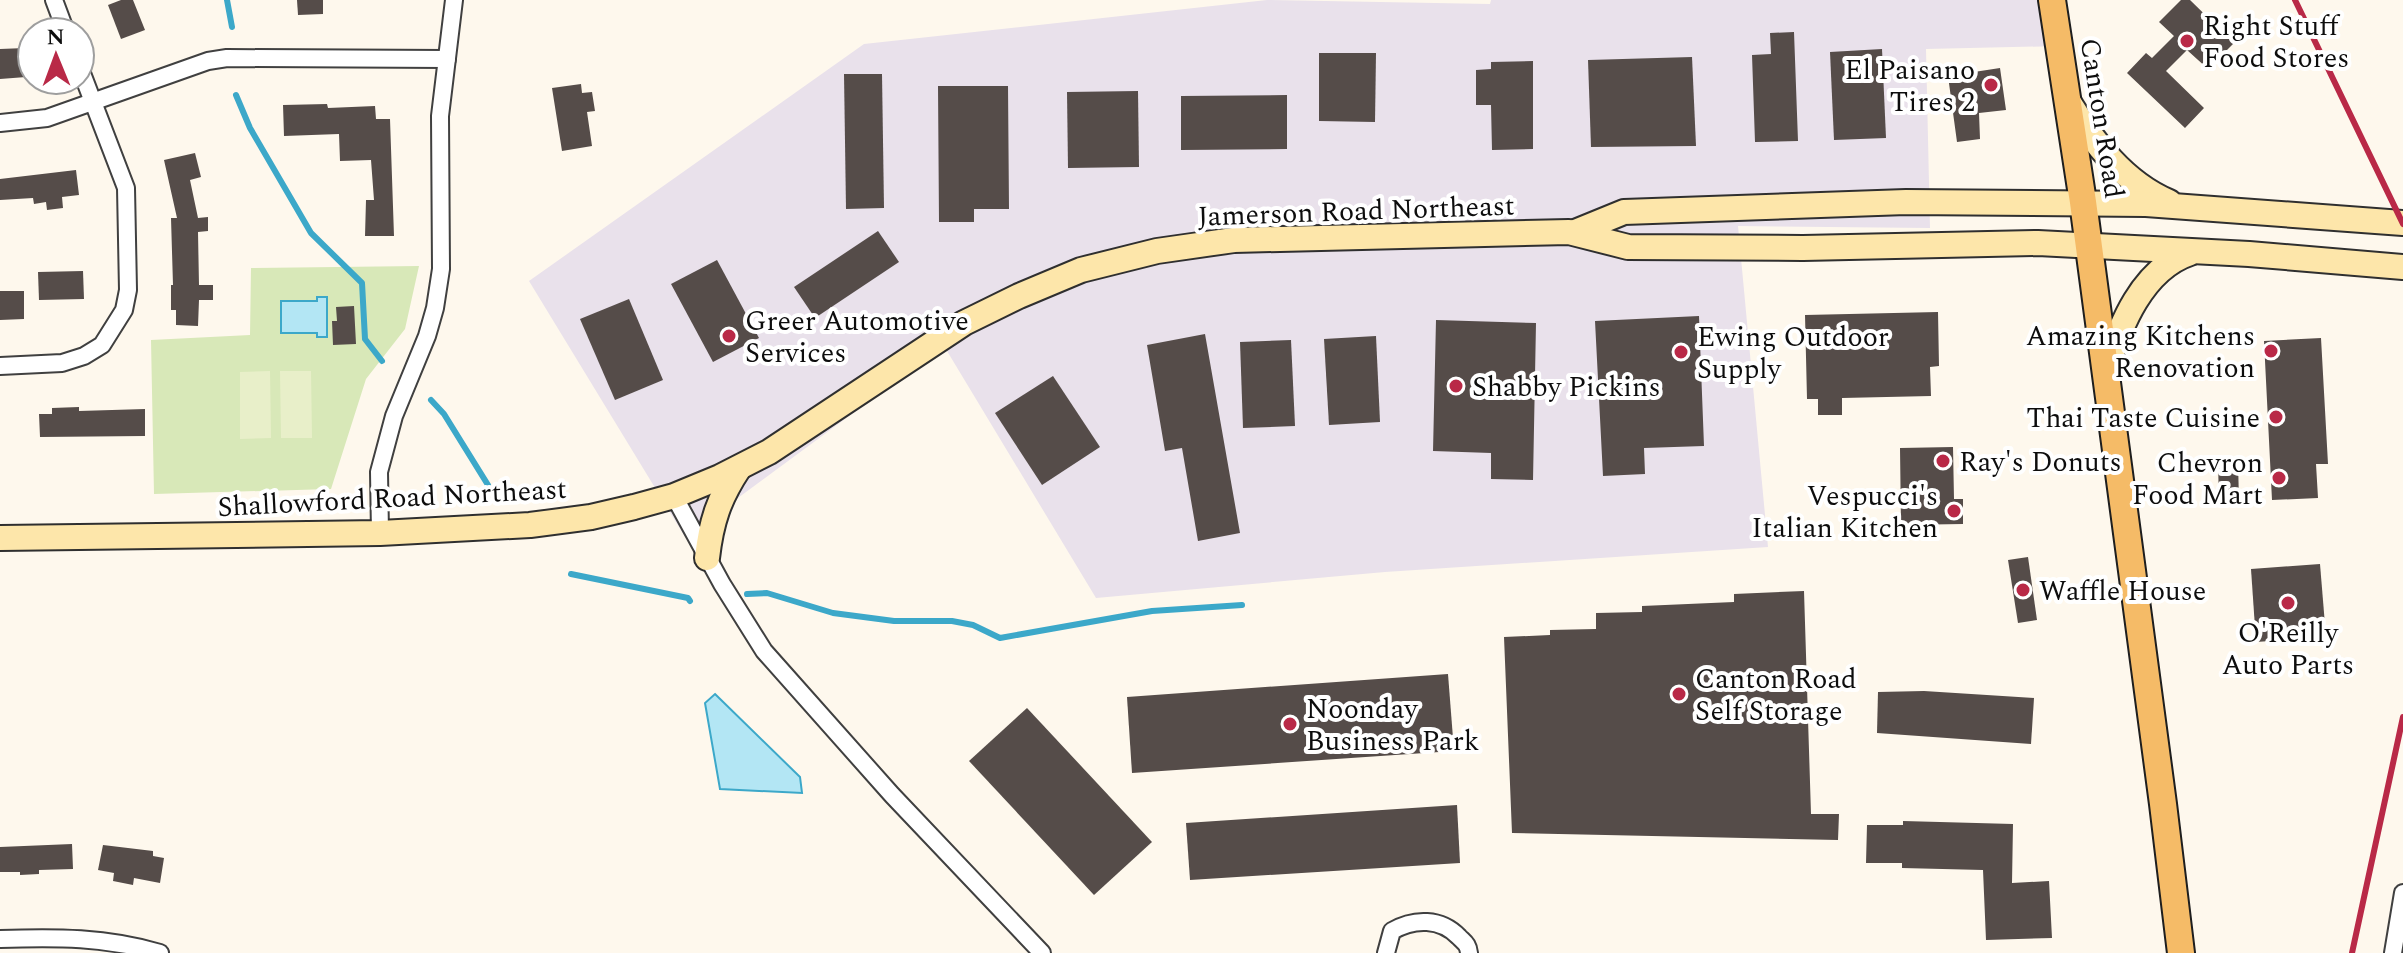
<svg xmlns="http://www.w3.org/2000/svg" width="2403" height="953" viewBox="0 0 2403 953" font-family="Spectral,serif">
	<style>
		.industrial { fill: #e9e1eb }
		.green { fill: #d8e8b8 }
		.pitch { fill: #e8efc9 }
		.water { fill: #b3e6f4; stroke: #3ca8c9; stroke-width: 2 }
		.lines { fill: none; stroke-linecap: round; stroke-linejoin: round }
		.stream { stroke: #3ca8c9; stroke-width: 6 }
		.building { fill: #554c49 }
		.street-casing { stroke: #404040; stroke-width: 20 }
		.secondary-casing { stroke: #2f2f2f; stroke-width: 28 }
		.primary-casing { stroke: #1e1e1e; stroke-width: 30 }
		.street { stroke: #fff; stroke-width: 16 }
		.secondary { stroke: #fde6aa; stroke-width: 24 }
		.primary { stroke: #f5bb67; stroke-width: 26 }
		.rail { stroke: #b92947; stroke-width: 6 }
		.poi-dot { fill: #b92947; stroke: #fff; stroke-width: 3 }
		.labels { text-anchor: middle; stroke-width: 8; stroke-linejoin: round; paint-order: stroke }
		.poi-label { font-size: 28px; fill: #0d0d0d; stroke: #fff; text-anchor: start }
		.street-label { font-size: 28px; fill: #0d0d0d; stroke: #fff }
	</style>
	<rect width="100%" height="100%" fill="#fef8ed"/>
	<path class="industrial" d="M 1267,0 L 1490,4 L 1491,0 L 2055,0 L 2060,46 L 1926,49 L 1930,228 L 1738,226 L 1768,547 L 1385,572 L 1096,598 L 944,346 L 685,537 L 529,281 L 864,44 Z"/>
	<path class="green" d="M 419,266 L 405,329 L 366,379 L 331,489 L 154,494 L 151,340 L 250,335 L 251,268 Z"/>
	<g class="pitch">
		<path d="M 270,371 L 271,438 L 240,439 L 240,372 Z"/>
		<path d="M 280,371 L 311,371 L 312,438 L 281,438 Z"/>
	</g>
	<g class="water">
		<path d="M 317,297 L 327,297 L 327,337 L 317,337 L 317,333 L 281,333 L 281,301 L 317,301 Z"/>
		<path d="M 715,694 L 800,777 L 802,793 L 720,789 L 705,703 Z"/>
	</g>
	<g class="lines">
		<g class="stream">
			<path d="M 227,0 L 232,27"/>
			<path d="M 236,95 L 250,128 L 311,233 L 362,283 L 365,339 L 382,361"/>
			<path d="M 431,400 L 444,414 L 488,485"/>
			<path d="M 571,574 L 688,598 L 690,601"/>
			<path d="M 747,594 L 767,593 L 833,613 L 894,621 L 952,621 L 973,625 L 1000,638 L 1152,611 L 1242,605"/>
		</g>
	</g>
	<g class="building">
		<path d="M 121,0 L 133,0 L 145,30 L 121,39 L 108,5 Z"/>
		<path d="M 297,0 L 323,0 L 323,14 L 298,15 Z"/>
		<path d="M 2181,0 L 2190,0 L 2234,43 L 2208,69 L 2187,50 L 2166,71 L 2204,108 L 2185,128 L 2127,73 L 2146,53 L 2152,58 L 2174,36 L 2159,22 Z"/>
		<path d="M 1794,32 L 1798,141 L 1755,142 L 1752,55 L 1771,54 L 1770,33 Z"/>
		<path d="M 25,48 L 26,77 L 0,79 L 0,49 Z"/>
		<path d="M 1882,49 L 1886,138 L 1834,140 L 1830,52 Z"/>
		<path d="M 1319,53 L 1376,53 L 1375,122 L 1319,121 Z"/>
		<path d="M 1692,57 L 1696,146 L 1591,147 L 1588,60 Z"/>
		<path d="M 1533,61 L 1533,149 L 1492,150 L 1491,105 L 1476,105 L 1476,70 L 1491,69 L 1491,62 Z"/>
		<path d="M 2000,68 L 2006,110 L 1979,113 L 1980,139 L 1957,142 L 1948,76 Z"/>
		<path d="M 844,74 L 882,74 L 884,208 L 846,209 Z"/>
		<path d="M 581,84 L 582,93 L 592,92 L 595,111 L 587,112 L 592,146 L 562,151 L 552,88 Z"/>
		<path d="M 938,86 L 1008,86 L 1009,209 L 974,209 L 974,222 L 939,222 Z"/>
		<path d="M 1138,91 L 1139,167 L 1068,168 L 1067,92 Z"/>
		<path d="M 1287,95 L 1287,149 L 1181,150 L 1181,96 Z"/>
		<path d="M 327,104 L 328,108 L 375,106 L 376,119 L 390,119 L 394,236 L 365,236 L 366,200 L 374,200 L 371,160 L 340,161 L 339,134 L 284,136 L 283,105 Z"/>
		<path d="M 195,153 L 201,177 L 190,180 L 198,218 L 208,217 L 208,231 L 198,232 L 199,285 L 213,285 L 213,300 L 199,300 L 198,326 L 176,325 L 176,310 L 171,310 L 171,285 L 173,285 L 171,218 L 177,218 L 164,160 Z"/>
		<path d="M 76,170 L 79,195 L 62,197 L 63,208 L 47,210 L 46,202 L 34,204 L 33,198 L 0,200 L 0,179 Z"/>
		<path d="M 878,231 L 899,262 L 815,318 L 794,287 Z"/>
		<path d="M 717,260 L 759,338 L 713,362 L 671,284 Z"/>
		<path d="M 83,271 L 84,299 L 39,300 L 38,272 Z"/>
		<path d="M 0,291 L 24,291 L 24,319 L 0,320 Z"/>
		<path d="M 629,299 L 663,380 L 615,400 L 580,319 Z"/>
		<path d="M 354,306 L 356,344 L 333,345 L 332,321 L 337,321 L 336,307 Z"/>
		<path d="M 1938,312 L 1939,366 L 1930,367 L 1931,396 L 1842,398 L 1842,415 L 1818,415 L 1818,399 L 1807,399 L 1805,315 Z"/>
		<path d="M 1699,316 L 1704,446 L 1644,448 L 1645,474 L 1603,476 L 1595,321 Z"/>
		<path d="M 1436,320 L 1536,323 L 1533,480 L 1491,479 L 1491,453 L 1433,451 Z"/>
		<path d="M 1205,334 L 1240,533 L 1198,541 L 1182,448 L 1165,451 L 1147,345 Z"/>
		<path d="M 1376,336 L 1380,422 L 1329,425 L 1324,339 Z"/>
		<path d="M 2321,338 L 2328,464 L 2316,464 L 2318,498 L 2272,500 L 2264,341 Z"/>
		<path d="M 1291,340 L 1295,426 L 1243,428 L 1240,342 Z"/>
		<path d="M 1053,376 L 1100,447 L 1042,485 L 995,413 Z"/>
		<path d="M 79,407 L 79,411 L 145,409 L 145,436 L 40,437 L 39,414 L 52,414 L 52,408 Z"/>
		<path d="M 1953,447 L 1954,499 L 1963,499 L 1963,524 L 1901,525 L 1900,448 Z"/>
		<path d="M 2238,459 L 2239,504 L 2219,505 L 2218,460 Z"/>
		<path d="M 2028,557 L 2037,620 L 2018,623 L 2008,560 Z"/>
		<path d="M 2320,564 L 2326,637 L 2256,642 L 2251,569 Z"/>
		<path d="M 1804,591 L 1811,814 L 1839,814 L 1838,840 L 1512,833 L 1504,637 L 1550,635 L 1550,630 L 1596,629 L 1596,613 L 1642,612 L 1642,606 L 1734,602 L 1734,594 Z"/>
		<path d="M 1448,674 L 1454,751 L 1132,773 L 1127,697 Z"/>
		<path d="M 1924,691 L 2034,698 L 2031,744 L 1877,733 L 1878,692 Z"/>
		<path d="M 1027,708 L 1152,842 L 1094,895 L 969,761 Z"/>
		<path d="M 1457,805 L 1460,863 L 1190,880 L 1186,823 Z"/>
		<path d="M 1903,821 L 2013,824 L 2012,883 L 2049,881 L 2052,938 L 1986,940 L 1983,870 L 1902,868 L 1902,863 L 1866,863 L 1867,825 L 1903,825 Z"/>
		<path d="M 72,844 L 73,869 L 39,870 L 39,874 L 20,875 L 20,872 L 0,872 L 0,847 Z"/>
		<path d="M 103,845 L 153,851 L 153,856 L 164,858 L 160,883 L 134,878 L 133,885 L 113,881 L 114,873 L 98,870 Z"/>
	</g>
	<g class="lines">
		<defs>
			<g id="street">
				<path d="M 54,0 L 66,32"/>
				<path d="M 0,123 L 47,118 L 208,61 L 227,58 L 447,59"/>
				<path d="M 0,366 L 62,363 L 84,356 L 102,345 L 124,310 L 128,290 L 126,188 L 80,68"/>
				<path d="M 674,496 L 722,584 L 764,651 L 892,795 L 1042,953"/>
				<path d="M 380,533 L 379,472 L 394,416 L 427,336 L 435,308 L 441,269 L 440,116 L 454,0"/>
				<path d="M 0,939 C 55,937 107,937 160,953"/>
				<path d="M 1386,953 L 1392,931 C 1414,918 1441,918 1459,937 C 1465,943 1468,944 1469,953"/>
				<path d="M 2393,953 L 2403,893"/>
			</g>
			<g id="secondary">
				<path d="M 2068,101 C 2093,142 2124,183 2169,202"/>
				<path d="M 1575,232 L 1624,212 L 1906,202 L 2146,204 L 2403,223"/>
				<path d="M 2106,370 C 2120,326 2142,269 2190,253"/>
				<path d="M 0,538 L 380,533 L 530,525 L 591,517 L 634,507 L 674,496 L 720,477 L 769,452 L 964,323 L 1019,296 L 1081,270 L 1157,251 L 1234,240 L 1569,232 L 1628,247 L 1803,248 L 2038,243 L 2249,254 L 2403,267"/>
				<path d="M 707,558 C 711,522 719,498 739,468"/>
			</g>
			<path id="primary" d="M 2052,0 L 2083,202 L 2163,804 L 2181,953"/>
		</defs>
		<use href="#street" class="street-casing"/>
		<use href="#secondary" class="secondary-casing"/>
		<use href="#primary" class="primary-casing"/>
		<use href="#street" class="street"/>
		<use href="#secondary" class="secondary"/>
		<use href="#primary" class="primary"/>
		<g class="rail">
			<path d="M 2295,0 L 2403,224"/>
			<path d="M 2352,953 L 2403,717"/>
		</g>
	</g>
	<g class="poi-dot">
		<circle cx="2187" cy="41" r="8"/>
		<circle cx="1991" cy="85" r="8"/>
		<circle cx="729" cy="336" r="8"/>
		<circle cx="2271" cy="351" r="8"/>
		<circle cx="1681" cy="352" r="8"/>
		<circle cx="1456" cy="386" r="8"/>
		<circle cx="2276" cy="417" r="8"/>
		<circle cx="1943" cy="461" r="8"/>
		<circle cx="2279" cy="478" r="8"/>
		<circle cx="1954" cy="511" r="8"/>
		<circle cx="2023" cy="590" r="8"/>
		<circle cx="2288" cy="603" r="8"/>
		<circle cx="1679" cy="694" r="8"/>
		<circle cx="1290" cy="724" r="8"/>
	</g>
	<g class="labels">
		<g class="poi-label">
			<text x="2203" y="35">Right Stuff<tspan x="2203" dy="32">Food Stores</tspan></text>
			<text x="1975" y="79" text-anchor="end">El Paisano<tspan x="1975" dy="32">Tires 2</tspan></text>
			<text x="745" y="330">Greer Automotive<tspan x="745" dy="32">Services</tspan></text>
			<text x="2255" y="345" text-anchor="end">Amazing Kitchens<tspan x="2255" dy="32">Renovation</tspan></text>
			<text x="1697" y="346">Ewing Outdoor<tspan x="1697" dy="32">Supply</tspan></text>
			<text x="1472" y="396">Shabby Pickins</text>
			<text x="2260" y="427" text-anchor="end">Thai Taste Cuisine</text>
			<text x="1959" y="471">Ray's Donuts</text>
			<text x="2263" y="472" text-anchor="end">Chevron<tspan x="2263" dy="32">Food Mart</tspan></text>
			<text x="1938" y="505" text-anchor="end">Vespucci's<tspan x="1938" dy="32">Italian Kitchen</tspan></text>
			<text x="2039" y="600">Waffle House</text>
			<text x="2288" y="642" text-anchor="middle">O'Reilly<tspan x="2288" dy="32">Auto Parts</tspan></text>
			<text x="1695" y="688">Canton Road<tspan x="1695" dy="32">Self Storage</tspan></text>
			<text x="1306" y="718">Noonday<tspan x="1306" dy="32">Business Park</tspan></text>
		</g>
		<g class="street-label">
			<text transform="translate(2103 118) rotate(81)" y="10">Canton Road</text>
			<text transform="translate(1356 210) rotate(-2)" y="10">Jamerson Road Northeast</text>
			<text transform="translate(392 497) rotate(-3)" y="10">Shallowford Road Northeast</text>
		</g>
	</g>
	<g transform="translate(56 56) rotate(359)"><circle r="38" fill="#ffffff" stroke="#9e9e9e" stroke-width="2"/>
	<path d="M0-6L14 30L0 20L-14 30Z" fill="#b92947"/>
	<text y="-12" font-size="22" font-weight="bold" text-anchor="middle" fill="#0d0d0d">N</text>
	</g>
</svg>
